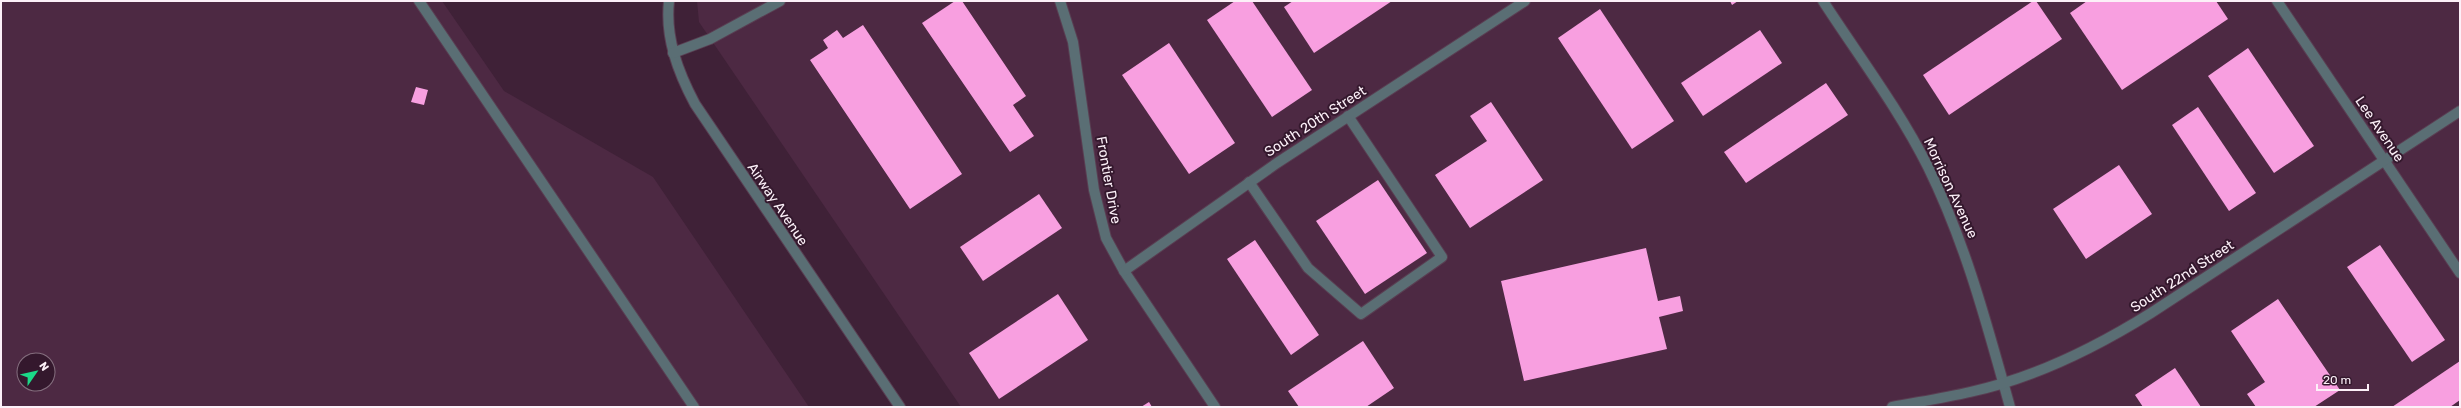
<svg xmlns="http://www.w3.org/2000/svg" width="2461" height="408" viewBox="0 0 2461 408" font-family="Rubik,sans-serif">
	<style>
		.built { fill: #4d2943; fill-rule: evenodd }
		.building { fill: #f89fe0 }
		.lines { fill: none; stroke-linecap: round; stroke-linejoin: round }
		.minor-casing { stroke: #593e52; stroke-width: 12 }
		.minor { stroke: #5a6e74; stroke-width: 10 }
		.labels { text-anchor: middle; stroke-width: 4; stroke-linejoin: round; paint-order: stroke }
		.street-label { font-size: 14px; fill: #fcf0f8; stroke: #34182d }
	</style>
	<rect width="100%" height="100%" fill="#3f2137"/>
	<g class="built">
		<path d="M 1,1 L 442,1 L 504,91 L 653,177 L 809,407 L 1,407 ZM 24,360 L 48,360 L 48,384 L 24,384 Z"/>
		<path d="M 697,1 L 2460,1 L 2460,407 L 961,407 L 699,22 Z"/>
	</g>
	<g class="building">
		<path d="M 955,1 L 962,1 L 1026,96 L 1013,105 L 1034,136 L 1010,152 L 922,23 Z"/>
		<path d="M 1235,1 L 1252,1 L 1312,90 L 1272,117 L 1207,20 Z"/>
		<path d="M 1293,1 L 1392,1 L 1314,53 L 1284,7 Z"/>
		<path d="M 1730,1 L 1738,1 L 1732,5 Z"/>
		<path d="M 2033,1 L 2036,1 L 2062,39 L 1949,115 L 1923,75 Z"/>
		<path d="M 2087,1 L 2216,1 L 2228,19 L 2122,90 L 2070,13 Z"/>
		<path d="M 1600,9 L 1674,121 L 1632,149 L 1558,38 Z"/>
		<path d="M 863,25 L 962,174 L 910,209 L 810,60 L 828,48 L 823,40 L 837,30 L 843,38 Z"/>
		<path d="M 1760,30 L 1782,63 L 1703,116 L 1681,83 Z"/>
		<path d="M 1169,43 L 1235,143 L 1189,174 L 1122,75 Z"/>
		<path d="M 2248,48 L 2314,146 L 2274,173 L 2208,76 Z"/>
		<path d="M 1826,83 L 1848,115 L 1746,183 L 1724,152 Z"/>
		<path d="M 416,87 L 428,90 L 424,105 L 411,102 Z"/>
		<path d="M 1491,102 L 1543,180 L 1470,228 L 1435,175 L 1487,141 L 1470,116 Z"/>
		<path d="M 2198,107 L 2256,193 L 2229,211 L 2172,125 Z"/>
		<path d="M 2119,165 L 2152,214 L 2086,259 L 2053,209 Z"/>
		<path d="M 1378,180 L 1427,253 L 1365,294 L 1316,221 Z"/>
		<path d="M 1039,194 L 1062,228 L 983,281 L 960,247 Z"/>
		<path d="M 1255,240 L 1319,335 L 1291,355 L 1227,259 Z"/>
		<path d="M 2380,245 L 2445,340 L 2412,362 L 2347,267 Z"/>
		<path d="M 1646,248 L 1658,301 L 1680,296 L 1683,311 L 1659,317 L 1667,349 L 1524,381 L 1501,281 Z"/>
		<path d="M 1058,294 L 1088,340 L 999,399 L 969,353 Z"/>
		<path d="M 2278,299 L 2340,390 L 2314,407 L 2256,407 L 2247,394 L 2265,382 L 2231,331 Z"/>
		<path d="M 1363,341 L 1394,388 L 1366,407 L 1299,407 L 1288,391 Z"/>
		<path d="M 2460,361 L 2460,400 L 2450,407 L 2392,407 Z"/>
		<path d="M 2175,368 L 2201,407 L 2143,407 L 2135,395 Z"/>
		<path d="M 1149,402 L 1152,407 L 1141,407 Z"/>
	</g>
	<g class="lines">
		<defs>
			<g id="minor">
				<path d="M 419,1 L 694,407"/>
				<path d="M 669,1 C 665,38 678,72 695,104 L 900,407"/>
				<path d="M 1060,1 L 1073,42 L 1094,190 L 1106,238 L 1124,271 L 1215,407"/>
				<path d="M 1823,1 C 1858,55 1899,109 1928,167 C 1966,244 1987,325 2010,407"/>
				<path d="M 2277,1 L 2460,273"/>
				<path d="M 673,53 L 710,39 L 780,1"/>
				<path d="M 1249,182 L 1308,268 L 1361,314 L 1442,257 L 1348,116"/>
				<path d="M 1124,271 L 1277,163 L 1525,1"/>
				<path d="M 1892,407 C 1918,402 1944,398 1970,392 C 2035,378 2095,348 2151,313 L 2460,111"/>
			</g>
		</defs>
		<use href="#minor" class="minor-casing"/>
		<use href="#minor" class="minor"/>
	</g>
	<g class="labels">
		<g class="street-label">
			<text transform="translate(1315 121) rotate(-33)" y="5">South 20th Street</text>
			<text transform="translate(2380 129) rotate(56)" y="5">Lee Avenue</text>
			<text transform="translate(1109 180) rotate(80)" y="5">Frontier Drive</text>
			<text transform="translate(1951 188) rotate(65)" y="5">Morrison Avenue</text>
			<text transform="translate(778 204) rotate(56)" y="5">Airway Avenue</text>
			<text transform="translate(2182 276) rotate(-33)" y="5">South 22nd Street</text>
		</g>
	</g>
	<rect width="2461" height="408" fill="none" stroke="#fcf0f8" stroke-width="4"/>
	<g transform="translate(36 372) rotate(56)"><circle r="19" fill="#34182d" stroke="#846e7e"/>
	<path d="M0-3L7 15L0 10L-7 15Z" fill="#1bd988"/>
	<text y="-6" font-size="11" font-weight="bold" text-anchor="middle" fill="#fcf0f8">N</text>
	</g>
	<path d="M2317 384v6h51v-6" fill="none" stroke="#fcf0f8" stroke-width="2"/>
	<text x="2323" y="384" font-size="12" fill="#fcf0f8" stroke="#34182d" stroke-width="3" paint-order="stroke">20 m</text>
</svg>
